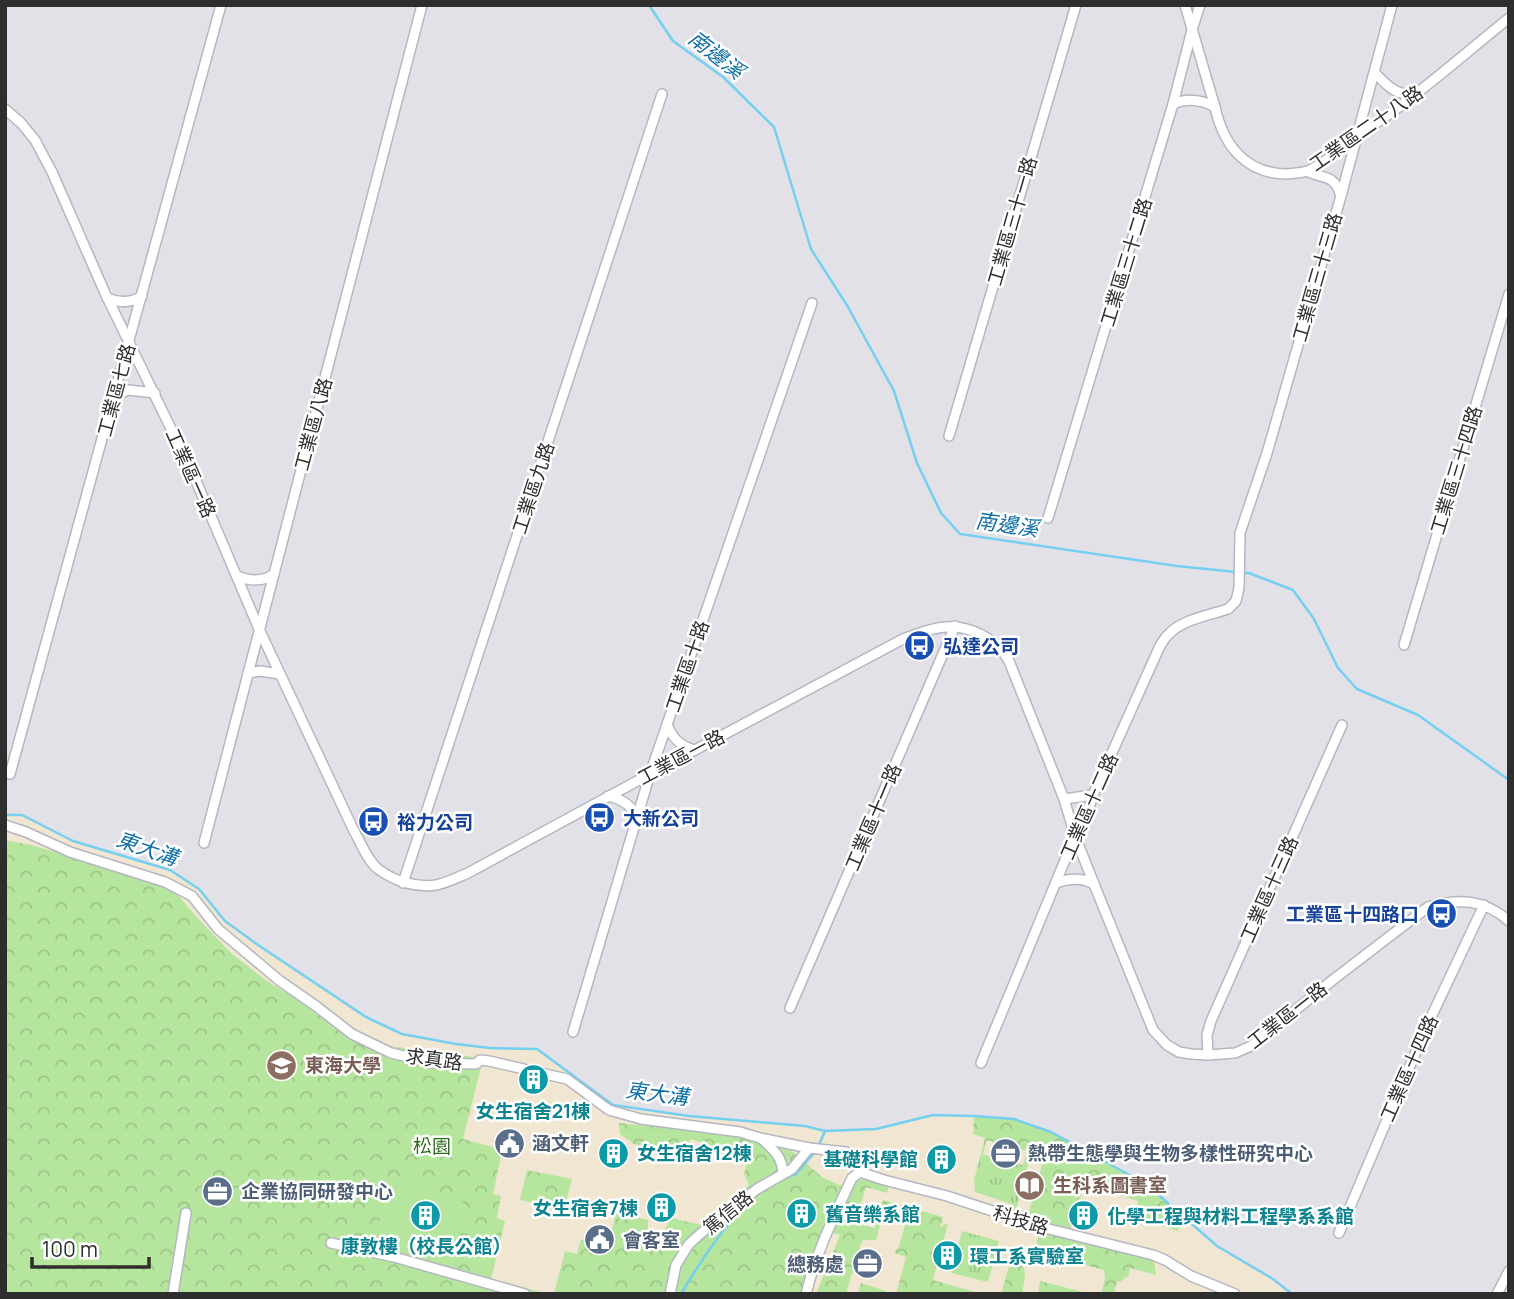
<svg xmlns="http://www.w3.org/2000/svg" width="1514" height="1299" viewBox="0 0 1514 1299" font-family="Manrope,'Noto Sans TC',sans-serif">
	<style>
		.industrial { fill: #e3e1e8 }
		.education { fill: #f0e6d1 }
		.grass { fill: url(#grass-tufts) }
		.forest { fill: url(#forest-crowns) }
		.garden { fill: #b6e59e }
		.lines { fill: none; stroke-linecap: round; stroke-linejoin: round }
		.stream { stroke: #75cff0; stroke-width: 2.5 }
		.minor-casing { stroke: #b4b7c1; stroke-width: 12 }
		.minor { stroke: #fff; stroke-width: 9 }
		.labels { text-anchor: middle; stroke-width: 5; stroke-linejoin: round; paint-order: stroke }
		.street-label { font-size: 19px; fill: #2e2e2e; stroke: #fff }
		.transit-label { font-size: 19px; font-weight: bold; fill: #164399; stroke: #fff; text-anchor: start }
		.education-label { font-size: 19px; font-weight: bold; fill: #785e54; stroke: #fff; text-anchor: start }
		.culture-label { font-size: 19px; font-weight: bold; fill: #0d838f; stroke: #fff; text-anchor: start }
		.service-label { font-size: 19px; font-weight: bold; fill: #4e5e75; stroke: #fff; text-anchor: start }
		.park-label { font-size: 19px; fill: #2c6e1b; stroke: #fff }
		.water-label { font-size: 21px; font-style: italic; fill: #0d6fa3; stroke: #fff }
	</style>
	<defs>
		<pattern id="grass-tufts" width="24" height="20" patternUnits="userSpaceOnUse" patternTransform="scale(1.75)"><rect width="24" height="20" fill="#b6e59e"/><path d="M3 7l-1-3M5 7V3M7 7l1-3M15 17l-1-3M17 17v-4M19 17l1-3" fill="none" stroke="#9dc588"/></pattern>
		<pattern id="forest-crowns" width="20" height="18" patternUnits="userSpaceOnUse" patternTransform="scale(1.75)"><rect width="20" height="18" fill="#b6e59e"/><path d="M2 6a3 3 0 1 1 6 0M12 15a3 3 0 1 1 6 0" fill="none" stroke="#9dc588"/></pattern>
	</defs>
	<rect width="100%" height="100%" fill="#efe9e1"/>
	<path class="industrial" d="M 5,5 L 1509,5 L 1509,1294 L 1287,1294 L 1273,1279 L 1217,1246 L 1146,1184 L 1051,1132 L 1014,1119 L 974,1116 L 933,1115 L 876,1129 L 825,1131 L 805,1126 L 689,1116 L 613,1105 L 537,1049 L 490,1048 L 456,1044 L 402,1034 L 366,1017 L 258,945 L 225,921 L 199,889 L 170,870 L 73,841 L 22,815 L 5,815 Z"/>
	<path class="education" d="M 5,815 L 22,815 L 73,841 L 170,870 L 199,889 L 225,921 L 258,945 L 366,1017 L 402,1034 L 456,1044 L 490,1048 L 537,1049 L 613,1105 L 689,1116 L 805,1126 L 825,1131 L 876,1129 L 933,1115 L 974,1116 L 1014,1119 L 1051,1132 L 1146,1184 L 1217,1246 L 1273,1279 L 1287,1294 L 5,1294 Z"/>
	<g class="grass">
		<path d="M 981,1154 L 1023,1165 L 1029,1161 L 1017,1206 L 975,1192 L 974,1180 Z"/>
		<path d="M 962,1231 L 999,1241 L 988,1282 L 951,1273 Z"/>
	</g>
	<g class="forest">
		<path d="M 5,840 L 31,845 L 140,876 L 173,889 L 191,911 L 232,954 L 267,981 L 296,999 L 348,1037 L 394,1047 L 450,1053 L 483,1059 L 463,1139 L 493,1147 L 502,1151 L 493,1194 L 501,1196 L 497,1218 L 505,1221 L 491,1279 L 548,1294 L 5,1294 Z"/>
		<path d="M 974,1116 L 1014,1119 L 1051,1132 L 1146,1184 L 1183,1216 L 1178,1231 L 1133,1217 L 1138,1201 L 1084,1185 L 1069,1234 L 1153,1255 L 1156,1275 L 1130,1268 L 1128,1277 L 1125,1277 L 1121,1282 L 1117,1281 L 1114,1294 L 1101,1294 L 1105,1279 L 1104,1270 L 1034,1251 L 1041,1227 L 1010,1217 L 1014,1205 L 1017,1206 L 1017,1209 L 1029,1212 L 1042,1165 L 1029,1161 L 1023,1165 L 1027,1151 L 987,1140 L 983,1154 L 981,1154 L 985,1138 L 973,1134 Z"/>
		<path d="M 619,1123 L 745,1136 L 787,1147 L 822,1177 L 839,1185 L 863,1179 L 890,1183 L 887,1193 L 866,1187 L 855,1223 L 874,1228 L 883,1200 L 943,1217 L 940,1227 L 948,1223 L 933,1280 L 982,1294 L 896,1294 L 906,1257 L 894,1253 L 899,1246 L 905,1225 L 882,1218 L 876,1240 L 863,1240 L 861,1243 L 846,1294 L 816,1294 L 840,1235 L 829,1232 L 807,1294 L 554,1294 L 565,1251 L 577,1254 L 581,1239 L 608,1245 L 616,1213 L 648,1220 L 648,1231 L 661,1234 L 672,1218 L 701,1225 L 749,1185 L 744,1174 L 748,1157 L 728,1152 L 726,1159 L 720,1158 L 722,1149 L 711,1146 L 708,1153 L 705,1152 L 707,1144 L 690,1139 L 684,1157 L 634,1144 L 620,1134 Z"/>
		<path d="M 527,1170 L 572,1179 L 564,1209 L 520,1200 Z"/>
		<path d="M 1012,1256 L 1023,1259 L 1025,1277 L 1022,1294 L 1001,1294 Z"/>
		<path d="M 1040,1281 L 1083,1292 L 1083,1294 L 1038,1294 Z"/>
		<path d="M 861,1283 L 886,1291 L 885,1294 L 858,1294 Z"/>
	</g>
	<path class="garden" d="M 394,1180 L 463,1202 L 441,1269 L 371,1246 Z"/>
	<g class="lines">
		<g class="stream">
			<path d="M 649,5 L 673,41 L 723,77 L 774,127 L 811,249 L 848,307 L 894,391 L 917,463 L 941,513 L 960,534 L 1177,566 L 1236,572"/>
			<path d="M 1242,573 L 1249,573 L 1293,590 L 1314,619 L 1338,668 L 1357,689 L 1418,715 L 1509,780"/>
			<path d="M 5,815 L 22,815 L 73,841 L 170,870 L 199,889 L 225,921 L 258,945 L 366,1017 L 402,1034 L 456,1044 L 490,1048 L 537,1049 L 613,1105 L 689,1116 L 805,1126 L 825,1131 L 876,1129 L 933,1115 L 974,1116 L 1014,1119 L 1051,1132 L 1146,1184 L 1217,1246 L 1273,1279 L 1292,1294"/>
			<path d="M 818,1147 L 825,1131"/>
			<path d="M 783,1179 L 796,1174 L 814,1153"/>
			<path d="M 681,1294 C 701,1260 722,1229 749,1200"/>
		</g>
		<defs>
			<g id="minor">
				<path d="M 1185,5 L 1215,107 C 1223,144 1245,174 1287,174 C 1293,173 1302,173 1308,171 C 1327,162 1344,146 1361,134 C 1380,120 1399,108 1417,93 C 1448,69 1478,43 1509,18"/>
				<path d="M 1375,73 C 1386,85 1397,96 1415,95"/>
				<path d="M 1173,104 C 1187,98 1202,100 1215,107"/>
				<path d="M 5,109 L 21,123 L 35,140 L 52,172 L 105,293 L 193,474 L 259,629 L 354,831 C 361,843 367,860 378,869 C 394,881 416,888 436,885 C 447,883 458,877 468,873 L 650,774 L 903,639 C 932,628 953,620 982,635 C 994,641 1002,649 1009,661 L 1064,799 L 1075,836 L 1094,884 L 1153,1030 L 1167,1045 L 1179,1052 L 1191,1054 L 1208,1055 L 1235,1053 L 1251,1046 L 1334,979 L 1428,907 C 1459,898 1484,899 1509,921"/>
				<path d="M 1307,171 C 1321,179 1335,174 1340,194"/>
				<path d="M 107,298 C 119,303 131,303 142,296"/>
				<path d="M 115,396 L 128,390 L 155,393"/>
				<path d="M 949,436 L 1076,5"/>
				<path d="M 1048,518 L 1173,104 L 1192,30 L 1200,5"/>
				<path d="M 237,576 C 249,581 263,582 274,574"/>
				<path d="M 1404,645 L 1509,294"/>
				<path d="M 248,673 L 260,671 L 280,674"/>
				<path d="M 667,724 C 672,738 680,746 695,750"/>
				<path d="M 10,774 L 221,5"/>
				<path d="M 608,796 C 622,799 633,805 636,819"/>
				<path d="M 1064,799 L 1093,795"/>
				<path d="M 5,825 L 26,832 L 70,852 L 165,882 L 192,896 L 218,929 L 280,981 L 316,1006 L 352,1034 L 391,1053 L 434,1063 L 476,1064 L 480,1060 L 489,1061 L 567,1079 L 609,1110 L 641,1119 L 740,1132 L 760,1138 L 809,1148 L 846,1152 L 855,1158 L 860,1172"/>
				<path d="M 204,843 L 422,5"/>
				<path d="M 403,883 L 662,94"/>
				<path d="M 1056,883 C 1069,878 1081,877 1094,884"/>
				<path d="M 790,1008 L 955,626"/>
				<path d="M 573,1032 L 650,774 L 812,303"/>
				<path d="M 1208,1055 L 1207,1035 L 1211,1021 L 1342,725"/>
				<path d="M 981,1063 L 1075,836 L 1084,825 L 1093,795 L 1159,648 C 1162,643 1164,638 1169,634 C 1181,620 1210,615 1228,609 L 1236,601 L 1239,588 L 1240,533 L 1267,453 L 1341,196 L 1392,5"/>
				<path d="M 763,1140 C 774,1150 782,1157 783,1173"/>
				<path d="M 860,1172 L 884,1180 L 947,1196 L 1041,1227 L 1153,1255 L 1165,1260 L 1191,1276 L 1235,1294"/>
				<path d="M 1339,1233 L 1426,1028 L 1484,905"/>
				<path d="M 331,1243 L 394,1257 L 525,1294"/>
				<path d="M 173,1294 L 186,1213"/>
				<path d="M 670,1294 L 676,1265 L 689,1244 L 707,1228 L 757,1189 L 792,1169 L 809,1148"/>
				<path d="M 806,1294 C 816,1253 834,1216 852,1178 L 860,1172"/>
				<path d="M 1497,1294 L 1509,1271"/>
			</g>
		</defs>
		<use href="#minor" class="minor-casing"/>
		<use href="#minor" class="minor"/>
	</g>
	<defs>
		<symbol id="bus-disc" viewBox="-11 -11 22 22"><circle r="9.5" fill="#1a4fb4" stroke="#fff"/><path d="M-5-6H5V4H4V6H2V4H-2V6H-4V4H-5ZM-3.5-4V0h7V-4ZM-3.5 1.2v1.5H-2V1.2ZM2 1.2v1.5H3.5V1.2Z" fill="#fff"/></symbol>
		<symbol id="university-disc" viewBox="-11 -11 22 22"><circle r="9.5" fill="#8d6e63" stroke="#fff"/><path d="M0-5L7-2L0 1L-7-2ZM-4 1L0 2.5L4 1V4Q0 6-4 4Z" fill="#fff"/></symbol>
		<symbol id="building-disc" viewBox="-11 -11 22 22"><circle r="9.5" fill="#0f9aa8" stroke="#fff"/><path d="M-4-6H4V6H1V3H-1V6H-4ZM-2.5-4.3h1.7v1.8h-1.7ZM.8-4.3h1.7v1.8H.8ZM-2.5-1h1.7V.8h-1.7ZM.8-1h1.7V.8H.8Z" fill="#fff"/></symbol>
		<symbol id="civic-disc" viewBox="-11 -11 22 22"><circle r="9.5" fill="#5c6f8a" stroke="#fff"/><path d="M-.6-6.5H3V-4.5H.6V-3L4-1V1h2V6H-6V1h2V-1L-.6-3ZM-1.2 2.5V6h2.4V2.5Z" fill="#fff"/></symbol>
		<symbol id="office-disc" viewBox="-11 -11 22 22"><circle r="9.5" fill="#5c6f8a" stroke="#fff"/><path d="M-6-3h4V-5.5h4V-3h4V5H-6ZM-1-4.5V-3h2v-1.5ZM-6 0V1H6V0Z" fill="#fff"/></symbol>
		<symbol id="library-disc" viewBox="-11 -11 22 22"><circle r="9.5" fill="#8d6e63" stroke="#fff"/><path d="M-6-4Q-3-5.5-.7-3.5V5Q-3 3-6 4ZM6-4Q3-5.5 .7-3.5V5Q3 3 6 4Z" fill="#fff"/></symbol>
	</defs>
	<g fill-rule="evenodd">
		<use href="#bus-disc" x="902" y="628" width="35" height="35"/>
		<use href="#bus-disc" x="582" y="800" width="35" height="35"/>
		<use href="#bus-disc" x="356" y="804" width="35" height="35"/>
		<use href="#bus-disc" x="1424" y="896" width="35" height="35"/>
		<use href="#university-disc" x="264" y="1048" width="35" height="35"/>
		<use href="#building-disc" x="516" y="1062" width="35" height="35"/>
		<use href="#civic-disc" x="492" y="1126" width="35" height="35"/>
		<use href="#building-disc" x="596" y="1136" width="35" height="35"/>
		<use href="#office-disc" x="988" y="1136" width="35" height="35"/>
		<use href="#building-disc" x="924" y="1142" width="35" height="35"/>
		<use href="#library-disc" x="1012" y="1168" width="35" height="35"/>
		<use href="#office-disc" x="200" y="1174" width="35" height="35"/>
		<use href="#building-disc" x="644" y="1190" width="35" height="35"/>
		<use href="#building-disc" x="784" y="1196" width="35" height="35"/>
		<use href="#building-disc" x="408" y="1198" width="35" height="35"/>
		<use href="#building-disc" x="1066" y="1198" width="35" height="35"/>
		<use href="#civic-disc" x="582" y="1222" width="35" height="35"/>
		<use href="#building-disc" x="930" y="1238" width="35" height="35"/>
		<use href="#office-disc" x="850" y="1246" width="35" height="35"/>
	</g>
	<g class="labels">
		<g class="street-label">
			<text transform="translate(1366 128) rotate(-35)" y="7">工業區二十八路</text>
			<text transform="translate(1012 221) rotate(-74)" y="7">工業區三十一路</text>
			<text transform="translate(1126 262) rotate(-73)" y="7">工業區三十二路</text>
			<text transform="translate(1317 277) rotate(-74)" y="7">工業區三十三路</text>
			<text transform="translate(116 390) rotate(-75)" y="7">工業區七路</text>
			<text transform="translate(313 424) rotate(-75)" y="7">工業區八路</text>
			<text transform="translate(1456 470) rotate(-73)" y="7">工業區三十四路</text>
			<text transform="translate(191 473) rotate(66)" y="7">工業區一路</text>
			<text transform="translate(533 488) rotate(-72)" y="7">工業區九路</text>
			<text transform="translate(687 666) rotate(-71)" y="7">工業區十路</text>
			<text transform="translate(681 757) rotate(-28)" y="7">工業區一路</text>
			<text transform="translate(1089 806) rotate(-66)" y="7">工業區十二路</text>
			<text transform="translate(873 817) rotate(-67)" y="7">工業區十一路</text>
			<text transform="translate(1269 889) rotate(-66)" y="7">工業區十三路</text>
			<text transform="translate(1287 1015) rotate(-38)" y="7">工業區一路</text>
			<text transform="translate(434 1059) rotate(8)" y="7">求真路</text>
			<text transform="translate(1409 1068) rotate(-66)" y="7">工業區十四路</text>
			<text transform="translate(728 1212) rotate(-39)" y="7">篤信路</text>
			<text transform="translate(1021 1220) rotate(17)" y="7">科技路</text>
		</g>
		<g class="transit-label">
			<text x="943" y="653">弘達公司</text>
			<text x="623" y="825">大新公司</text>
			<text x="397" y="829">裕力公司</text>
			<text x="1419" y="921" text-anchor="end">工業區十四路口</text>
		</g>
		<g class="education-label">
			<text x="305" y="1072">東海大學</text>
			<text x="1053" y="1192">生科系圖書室</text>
		</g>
		<g class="culture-label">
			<text x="533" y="1118" text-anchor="middle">女生宿舍21棟</text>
			<text x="637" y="1160">女生宿舍12棟</text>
			<text x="918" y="1166" text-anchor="end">基礎科學館</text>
			<text x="638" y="1215" text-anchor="end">女生宿舍7棟</text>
			<text x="825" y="1221">舊音樂系館</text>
			<text x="1107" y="1223">化學工程與材料工程學系系館</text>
			<text x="426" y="1253" text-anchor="middle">康敦樓（校長公館）</text>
			<text x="970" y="1263">環工系實驗室</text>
		</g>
		<g class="service-label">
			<text x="532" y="1150">涵文軒</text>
			<text x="1028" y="1160">熱帶生態學與生物多樣性研究中心</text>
			<text x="241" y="1198">企業協同研發中心</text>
			<text x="623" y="1247">會客室</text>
			<text x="844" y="1271" text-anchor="end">總務處</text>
		</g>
		<g class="park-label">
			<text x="432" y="1153">松園</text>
		</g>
		<g class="water-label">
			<text transform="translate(716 55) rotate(38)" y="7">南邊溪</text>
			<text transform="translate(1007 525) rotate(8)" y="7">南邊溪</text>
			<text transform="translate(147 849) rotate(19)" y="7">東大溝</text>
			<text transform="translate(657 1094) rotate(7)" y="7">東大溝</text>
		</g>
	</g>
	<rect width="1514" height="1299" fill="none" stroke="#2e2e2e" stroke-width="14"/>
	<path d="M32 1257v10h117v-10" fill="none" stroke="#2e2e2e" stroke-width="3.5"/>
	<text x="42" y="1257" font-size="21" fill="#2e2e2e" stroke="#ffffff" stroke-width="5" paint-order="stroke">100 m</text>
</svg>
